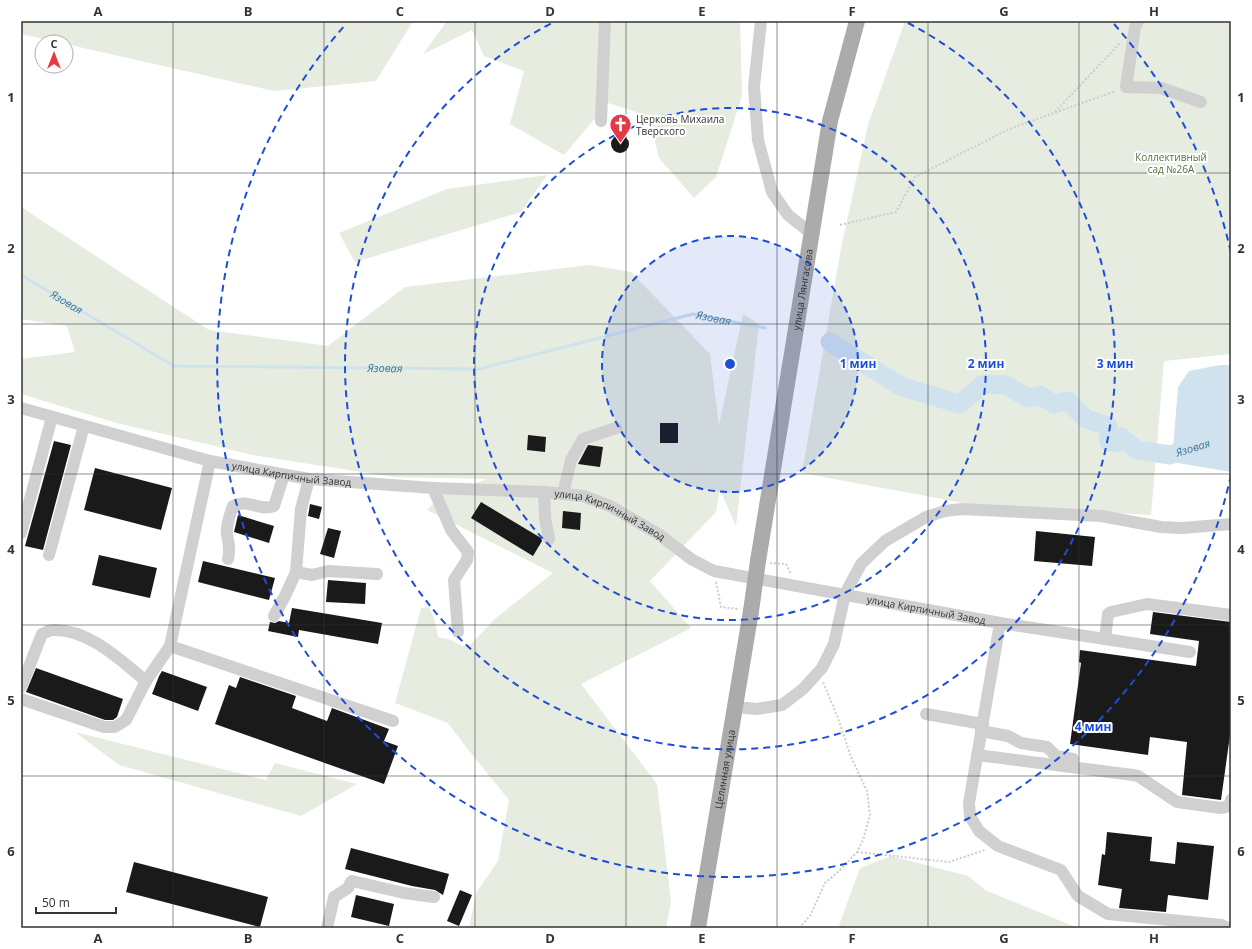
<svg xmlns="http://www.w3.org/2000/svg" width="1252" height="949" viewBox="0 0 1252 949" font-family="'Open Sans',sans-serif">
	<style>
		.green { fill: #e6ecdf }
		.water { fill: #cfe2ee }
		.lines { fill: none; stroke-linecap: round; stroke-linejoin: round }
		.stream { stroke: #cfe2ee; stroke-width: 3 }
		.river { stroke: #cfe2ee; stroke-width: 19 }
		.building { fill: #1a1a1a }
		.path { stroke: #cdcdcd; stroke-width: 2; stroke-dasharray: 2 2; stroke-linecap: butt }
		.minor { stroke: #d0d0d0; stroke-width: 12 }
		.major { stroke: #ababab; stroke-width: 16 }
		.major-bridge { stroke: #ababab; stroke-width: 16 }
		.grid { fill: none; stroke: #333; stroke-width: 1; stroke-opacity: 0.55 }
		.ring { fill: none; stroke: #1d4ed8; stroke-width: 2; stroke-dasharray: 7 5 }
		.labels { text-anchor: middle; stroke-width: 4; stroke-linejoin: round; paint-order: stroke }
		.poi-label { font-size: 10px; fill: #333; stroke: #fff; text-anchor: start }
		.park-label { font-size: 10px; fill: #56703f; stroke: #fff }
		.street-label { font-size: 10px; fill: #333; stroke: #fff }
		.water-label { font-size: 11px; font-style: italic; fill: #3f7597; stroke: #fff }
		.centre { fill: #1d4ed8; stroke: #fff; stroke-width: 2 }
		.ring-label { font-size: 12px; text-anchor: middle; font-weight: bold; fill: #1d4ed8; stroke: #fff; stroke-width: 4; stroke-linejoin: round; paint-order: stroke }
		.neatline { fill: none; stroke: #333; stroke-width: 1.5 }
		.grid-label { font-size: 13px; text-anchor: middle; font-weight: bold; fill: #333 }
	</style>
	<rect width="100%" height="100%" fill="#fff"/>
	<g class="green">
		<path d="M 21,21 L 413,21 L 376,81 L 274,91 L 66,44 L 66,42 L 56,42 L 21,34 Z"/>
		<path d="M 447,21 L 740,21 L 742,96 L 716,177 L 694,198 L 659,158 L 649,116 L 608,103 L 564,155 L 510,124 L 524,71 L 484,56 L 472,30 L 423,54 Z"/>
		<path d="M 905,21 L 1231,21 L 1231,354 L 1164,361 L 1151,515 L 969,504 L 802,473 L 841,248 L 868,125 Z"/>
		<path d="M 547,175 L 521,212 L 355,262 L 339,233 L 447,189 Z"/>
		<path d="M 21,206 L 33,215 L 209,330 L 328,346 L 405,287 L 590,265 L 631,272 L 710,354 L 719,425 L 743,314 L 759,324 L 736,526 L 720,490 L 716,512 L 650,581 L 691,628 L 581,684 L 657,784 L 671,901 L 666,928 L 469,928 L 476,893 L 498,861 L 509,800 L 470,752 L 448,723 L 395,703 L 421,608 L 429,607 L 434,617 L 438,637 L 451,640 L 462,646 L 470,645 L 496,618 L 553,573 L 427,510 L 440,496 L 487,479 L 394,477 L 253,455 L 117,423 L 21,394 L 21,359 L 75,352 L 67,326 L 21,319 Z"/>
		<path d="M 75,732 L 266,780 L 275,763 L 357,784 L 301,816 L 119,765 Z"/>
		<path d="M 891,856 L 968,876 L 985,890 L 1078,928 L 838,928 L 860,868 Z"/>
	</g>
	<path class="water" d="M 1220,365 L 1231,365 L 1231,472 L 1172,462 L 1178,387 L 1189,371 Z"/>
	<g class="lines">
		<path class="stream" id="s1" d="M 21,275 L 174,366 L 479,369 L 693,314 L 765,328"/>
		<path class="river" id="s2" d="M 830,342 L 900,386 L 959,404 L 984,384 L 1006,385 L 1028,398 L 1040,395 L 1054,404 L 1068,401 L 1086,419 L 1108,426 L 1109,441 L 1116,443 L 1121,437 L 1137,450 L 1170,455 L 1231,436"/>
	</g>
	<g class="building">
		<circle cx="620" cy="144" r="9"/>
		<rect x="660" y="423" width="18" height="20"/>
		<path d="M 528,435 L 546,437 L 545,452 L 527,450 Z"/>
		<path d="M 54,441 L 71,445 L 43,550 L 25,546 Z"/>
		<path d="M 588,445 L 603,447 L 600,467 L 578,464 Z"/>
		<path d="M 95,468 L 172,488 L 161,530 L 84,510 Z"/>
		<path d="M 481,502 L 541,538 L 542,541 L 533,556 L 471,518 Z"/>
		<path d="M 310,504 L 322,507 L 319,519 L 308,516 Z"/>
		<path d="M 563,511 L 581,513 L 580,530 L 562,528 Z"/>
		<path d="M 238,515 L 274,526 L 269,543 L 234,532 Z"/>
		<path d="M 328,528 L 341,531 L 334,558 L 320,554 Z"/>
		<path d="M 1036,531 L 1095,537 L 1092,566 L 1034,561 Z"/>
		<path d="M 99,555 L 157,568 L 150,598 L 92,585 Z"/>
		<path d="M 203,561 L 275,578 L 269,600 L 198,582 Z"/>
		<path d="M 328,580 L 366,583 L 365,604 L 326,602 Z"/>
		<path d="M 292,608 L 382,623 L 378,644 L 299,630 L 298,637 L 268,631 L 270,622 L 275,623 L 279,621 L 289,623 Z"/>
		<path d="M 1153,612 L 1231,622 L 1231,728 L 1221,800 L 1182,795 L 1187,742 L 1150,737 L 1148,755 L 1070,744 L 1081,663 L 1079,662 L 1080,650 L 1196,666 L 1199,641 L 1150,634 Z"/>
		<path d="M 36,668 L 123,699 L 117,717 L 113,720 L 105,720 L 26,692 Z"/>
		<path d="M 162,671 L 207,687 L 198,711 L 152,694 L 159,676 Z"/>
		<path d="M 240,677 L 296,696 L 292,708 L 327,721 L 332,708 L 389,729 L 384,741 L 398,746 L 384,784 L 215,724 L 229,685 L 236,688 Z"/>
		<path d="M 1107,832 L 1152,837 L 1150,861 L 1175,864 L 1177,842 L 1214,846 L 1208,900 L 1168,895 L 1166,912 L 1119,908 L 1122,889 L 1098,885 L 1102,854 L 1105,855 Z"/>
		<path d="M 351,848 L 449,874 L 443,895 L 435,890 L 412,886 L 345,869 Z"/>
		<path d="M 134,862 L 268,897 L 260,927 L 126,892 Z"/>
		<path d="M 460,890 L 472,895 L 459,926 L 447,921 Z"/>
		<path d="M 356,895 L 394,904 L 389,926 L 351,917 Z"/>
	</g>
	<g class="lines">
		<g class="path">
			<path d="M 1055,112 L 1121,42"/>
			<path d="M 840,225 L 896,212 L 915,177 L 1009,129 L 1116,91"/>
			<path d="M 770,563 L 786,564 L 791,574"/>
			<path d="M 716,582 L 721,607 L 738,609"/>
			<path d="M 857,852 L 949,862 L 985,850"/>
			<path d="M 799,928 L 810,916 L 825,883 L 838,872 L 857,852 L 863,840 L 870,815 L 867,791 L 851,757 L 838,718 L 823,682"/>
		</g>
		<g class="minor">
			<path d="M 761,21 L 754,87 L 758,140 L 772,192 L 788,215 L 812,234"/>
			<path d="M 1138,21 L 1135,27 L 1126,87 L 1161,88 L 1201,102"/>
			<path d="M 601,121 L 605,21"/>
			<path id="s3" d="M 21,408 L 210,461 L 309,479 L 433,488 L 544,492 L 583,496 L 610,506 L 660,535 L 691,559 L 714,571 L 1000,623 L 1190,652"/>
			<path d="M 309,479 L 301,509 L 296,572 L 312,575 L 328,571 L 377,574"/>
			<path d="M 433,488 L 451,530 L 468,552 L 467,560 L 454,580 L 458,632"/>
			<path d="M 544,492 L 545,518 L 549,539"/>
			<path d="M 563,494 L 571,460 L 583,439 L 616,428"/>
			<path d="M 21,533 L 52,417"/>
			<path d="M 49,555 L 84,426"/>
			<path d="M 228,559 C 231,546 228,545 227,534 C 226,525 230,514 233,506 C 248,498 260,512 274,506 L 284,475"/>
			<path d="M 274,616 L 285,596 L 296,572"/>
			<path d="M 1000,623 L 969,803 L 970,816 L 979,831 L 998,846 L 1061,870 L 1078,896 L 1108,914 L 1222,925 L 1228,928"/>
			<path d="M 1105,639 L 1108,614 L 1111,612 L 1147,604 L 1231,615"/>
			<path d="M 170,646 L 393,721"/>
			<path d="M 21,687 L 42,634 C 45,633 49,630 53,630 C 89,629 120,660 146,681"/>
			<path d="M 21,699 L 104,727 L 115,727 L 126,720 L 146,681 L 170,646 L 210,461"/>
			<path d="M 734,707 L 757,709 L 782,705 L 803,689 L 822,668 L 834,644 L 845,594 L 861,564 L 885,541 L 926,517 L 945,511 L 962,509 L 1101,516 L 1161,527 L 1182,528 L 1231,524"/>
			<path d="M 926,714 L 983,724"/>
			<path d="M 981,731 L 1008,736 L 1021,743 L 1047,747 L 1056,756 L 1073,759"/>
			<path d="M 977,755 L 1133,775 L 1138,776 L 1177,802 L 1221,808 L 1226,807 L 1230,804 L 1231,800"/>
			<path d="M 327,928 L 334,897 L 348,888 L 351,882 L 352,881 L 404,893 L 434,897"/>
		</g>
		<g class="major">
			<path id="s4" d="M 758,561 L 830,121 L 857,21"/>
			<path id="s5" d="M 698,928 L 751,611"/>
		</g>
		<path class="major-bridge" d="M 751,611 L 758,561"/>
	</g>
	<path class="grid" d="M 173,21 L 173,928M 324,21 L 324,928M 475,21 L 475,928M 626,21 L 626,928M 777,21 L 777,928M 928,21 L 928,928M 1079,21 L 1079,928M 21,173 L 1231,173M 21,324 L 1231,324M 21,474 L 1231,474M 21,625 L 1231,625M 21,776 L 1231,776"/>
	<circle cx="730" cy="364" r="128" fill="#1d4ed8" fill-opacity=".12"/>
	<g class="ring">
		<circle cx="730" cy="364" r="128"/>
		<circle cx="730" cy="364" r="256"/>
		<path d="M908 23A385 385 0 1 1 552 23"/>
		<path d="M1231 475A513 513 0 1 1 346 24M1114 24A513 513 0 0 1 1231 253"/>
	</g>
	<defs>
		<symbol id="church-pin" viewBox="-11 -11 22 30"><path d="M0 17L-7.5 6A9.5 9.5 0 1 1 7.5 6Z" fill="#e63946" stroke="#fff"/><path d="M-1.2-6h2.4v3.5h3.3v2.4h-3.3V6h-2.4V-.1h-3.3v-2.4h3.3Z" fill="#fff"/></symbol>
	</defs>
	<g fill-rule="evenodd">
		<use href="#church-pin" x="608" y="112" width="25" height="34"/>
	</g>
	<g class="labels">
		<g class="poi-label">
			<text x="636" y="123">Церковь Михаила<tspan x="636" dy="12">Тверского</tspan></text>
		</g>
		<g class="park-label">
			<text x="1171" y="161">Коллективный<tspan x="1171" dy="12">сад №26А</tspan></text>
		</g>
		<g class="street-label">
			<text dy="4" stroke="none"><textPath href="#s4" startOffset="275">улица Лянгасова</textPath></text>
			<text dy="4" stroke="none"><textPath href="#s3" startOffset="279">улица Кирпичный Завод</textPath></text>
			<text dy="4" stroke="none"><textPath href="#s3" startOffset="603">улица Кирпичный Завод</textPath></text>
			<text dy="4" stroke="none"><textPath href="#s3" startOffset="939">улица Кирпичный Завод</textPath></text>
			<text dy="4" stroke="none"><textPath href="#s5" startOffset="161">Целинная улица</textPath></text>
		</g>
		<g class="water-label">
			<text dy="4" stroke="none"><textPath href="#s1" startOffset="53">Язовая</textPath></text>
			<text dy="4" stroke="none"><textPath href="#s1" startOffset="725">Язовая</textPath></text>
			<text dy="4" stroke="none"><textPath href="#s1" startOffset="389">Язовая</textPath></text>
			<text dy="4" stroke="none"><textPath href="#s2" startOffset="424">Язовая</textPath></text>
		</g>
	</g>
	<circle cx="730" cy="364" r="6" class="centre"/>
	<g class="ring-label">
		<text x="858" y="368">1 мин</text>
		<text x="986" y="368">2 мин</text>
		<text x="1115" y="368">3 мин</text>
		<text x="1093" y="731">4 мин</text>
	</g>
	<rect width="1252" height="949" fill="none" stroke="#ffffff" stroke-width="44"/>
	<g transform="translate(54 54)"><circle r="19" fill="#ffffff" stroke="#adadad"/>
	<path d="M0-3L7 15L0 10L-7 15Z" fill="#e63946"/>
	<text y="-6" font-size="11" font-weight="bold" text-anchor="middle" fill="#333333">С</text>
	</g>
	<path d="M36 907v6h80v-6" fill="none" stroke="#333333" stroke-width="2"/>
	<text x="42" y="907" font-size="12" fill="#333333" stroke="#ffffff" stroke-width="3" paint-order="stroke">50 m</text>
	<rect x="22" y="22" width="1208" height="905" class="neatline"/>
	<g class="grid-label">
		<text x="98" y="16">A</text>
		<text x="248" y="16">B</text>
		<text x="400" y="16">C</text>
		<text x="550" y="16">D</text>
		<text x="702" y="16">E</text>
		<text x="852" y="16">F</text>
		<text x="1004" y="16">G</text>
		<text x="1154" y="16">H</text>
		<text x="11" y="102">1</text>
		<text x="1241" y="102">1</text>
		<text x="11" y="253">2</text>
		<text x="1241" y="253">2</text>
		<text x="11" y="404">3</text>
		<text x="1241" y="404">3</text>
		<text x="11" y="554">4</text>
		<text x="1241" y="554">4</text>
		<text x="11" y="705">5</text>
		<text x="1241" y="705">5</text>
		<text x="11" y="856">6</text>
		<text x="1241" y="856">6</text>
		<text x="98" y="943">A</text>
		<text x="248" y="943">B</text>
		<text x="400" y="943">C</text>
		<text x="550" y="943">D</text>
		<text x="702" y="943">E</text>
		<text x="852" y="943">F</text>
		<text x="1004" y="943">G</text>
		<text x="1154" y="943">H</text>
	</g>
</svg>
